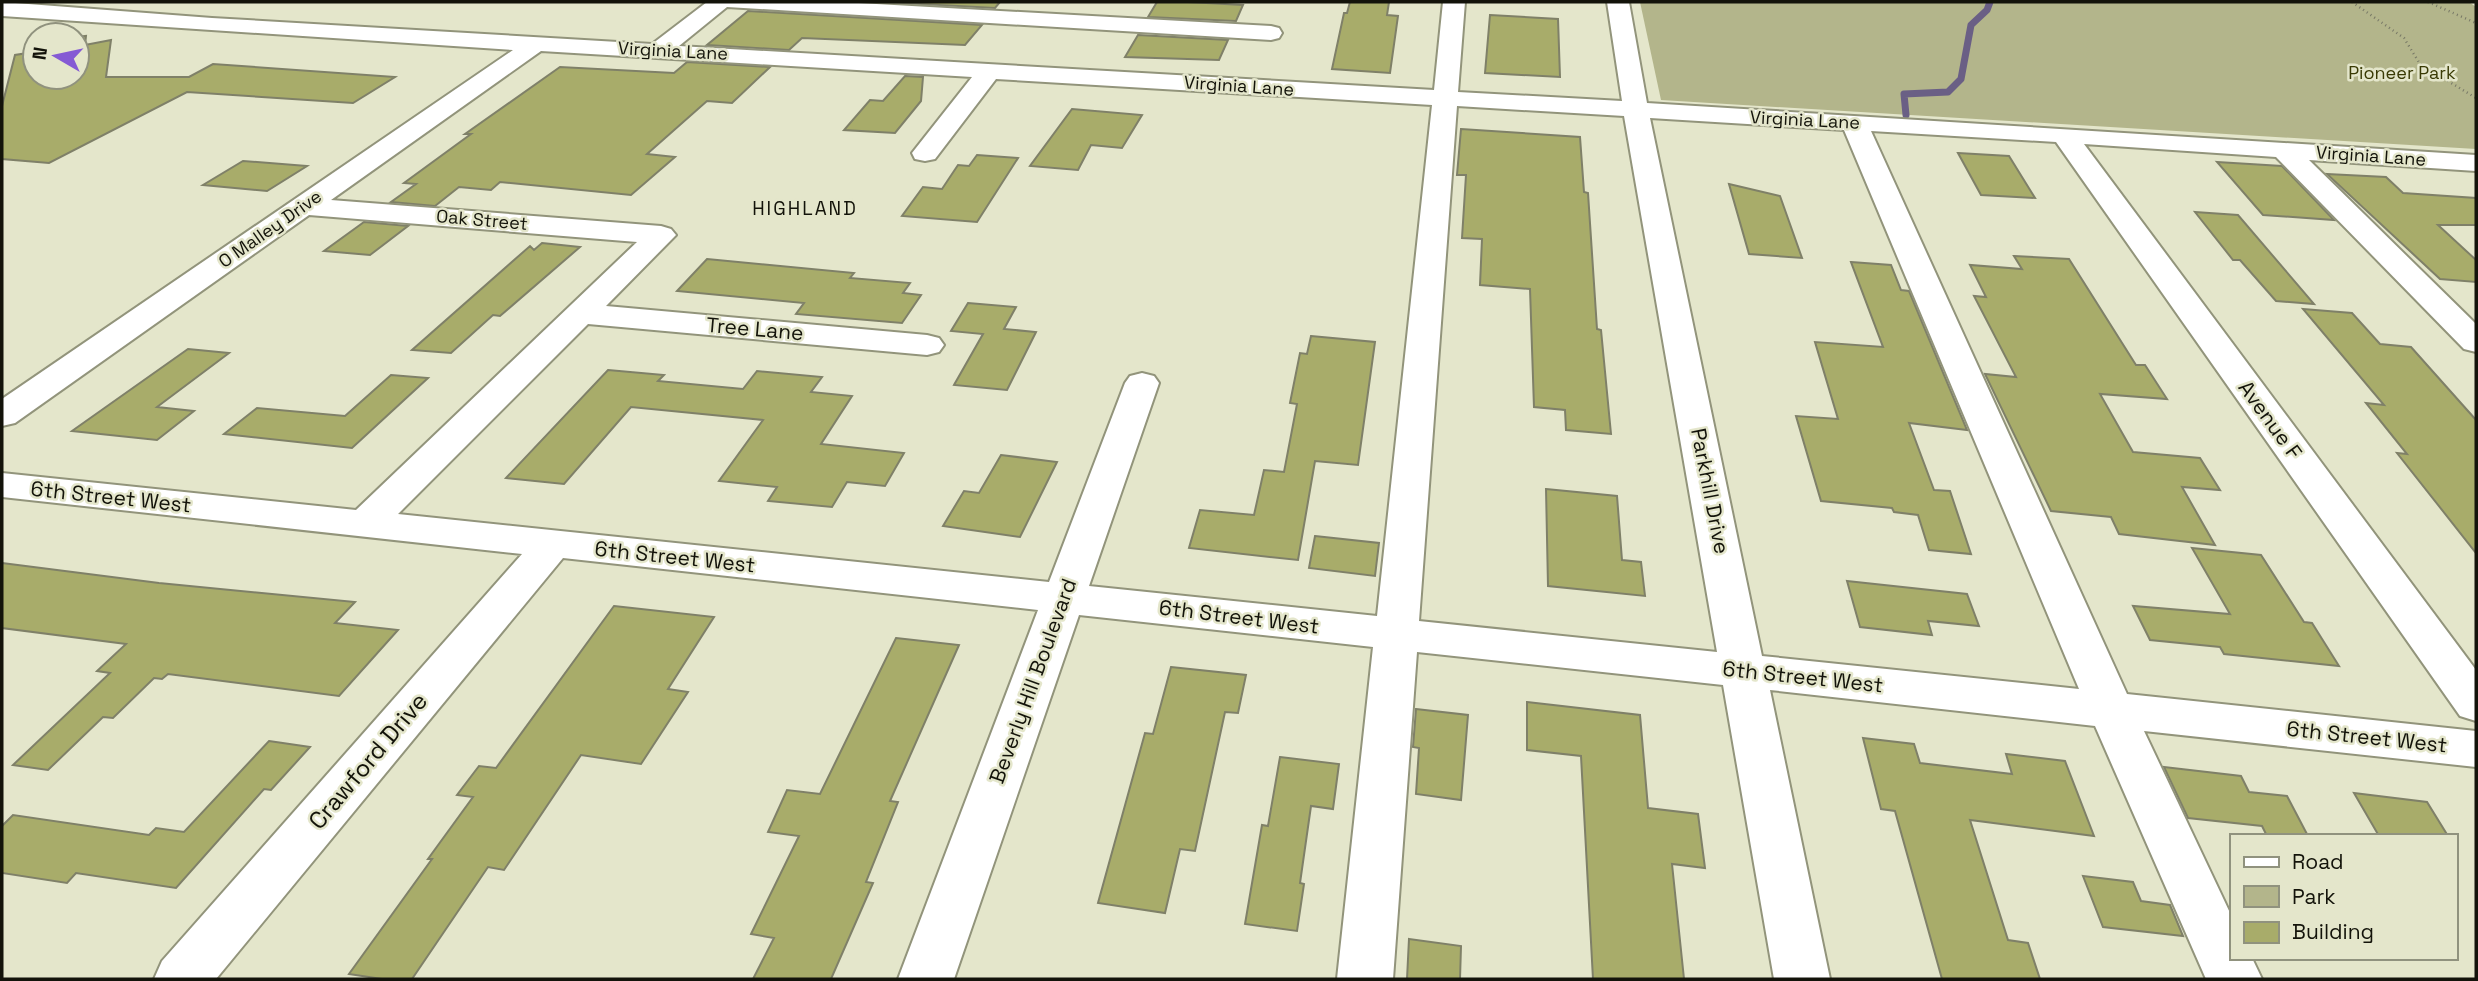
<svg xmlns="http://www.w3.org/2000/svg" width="2478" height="981" viewBox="0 0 2478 981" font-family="'Space Grotesk',sans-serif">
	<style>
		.green { fill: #b3b58b }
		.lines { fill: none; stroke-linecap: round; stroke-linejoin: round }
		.stream { stroke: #6a5f85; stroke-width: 7 }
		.building { fill: #a8ac6a; stroke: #7f8068; stroke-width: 2 }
		.minor-casing { stroke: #92947b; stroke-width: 4 }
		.path { stroke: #777866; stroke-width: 2.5; stroke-dasharray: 1 3.5; stroke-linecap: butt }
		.minor { fill: #fff; fill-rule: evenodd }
		.labels { text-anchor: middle; stroke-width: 5; stroke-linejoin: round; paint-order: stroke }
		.far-street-label { font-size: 18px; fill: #13130a; stroke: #e4e6cb }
		.far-park-label { font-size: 18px; fill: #393a04; stroke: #e4e6cb }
		.far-neighbourhood-label { font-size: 19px; letter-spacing: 2px; fill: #13130a; stroke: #e4e6cb }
		.street-label { font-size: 21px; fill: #13130a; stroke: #e4e6cb }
		.near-street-label { font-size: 24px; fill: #13130a; stroke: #e4e6cb }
	</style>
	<rect width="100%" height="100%" fill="#e4e6cb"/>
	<path class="green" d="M 1640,2 L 2469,2 L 2476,7 L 2476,149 L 1661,100 Z"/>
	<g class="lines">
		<path class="stream" d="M 1906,115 L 1904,94 L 1948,92 L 1961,79 L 1971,25 L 1987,10 L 1990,2"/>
	</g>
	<g class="building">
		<path d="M 884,2 L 1000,2 L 995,8 Z"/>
		<path d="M 1157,2 L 1188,2 L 1243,5 L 1236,21 L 1148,17 Z"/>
		<path d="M 1350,2 L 1389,2 L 1387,15 L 1398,16 L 1390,73 L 1332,69 L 1344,13 L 1347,13 Z"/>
		<path d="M 748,11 L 982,25 L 965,45 L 802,38 L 789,50 L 707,45 Z"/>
		<path d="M 1490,15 L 1558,19 L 1560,77 L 1485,73 Z"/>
		<path d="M 1138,35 L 1228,40 L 1219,60 L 1125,57 Z"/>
		<path d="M 86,36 L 85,45 L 111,40 L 106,77 L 189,77 L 213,64 L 395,77 L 353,103 L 187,92 L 49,163 L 2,159 L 2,106 L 15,55 L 34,52 L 35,46 L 35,77 L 77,77 L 77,37 Z"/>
		<path d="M 687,62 L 770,67 L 732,103 L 707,101 L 647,154 L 675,157 L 631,195 L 500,182 L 491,190 L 459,187 L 435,206 L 391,202 L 416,184 L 404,183 L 471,134 L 465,134 L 560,67 L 674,73 Z"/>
		<path d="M 905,76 L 923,77 L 921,101 L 895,133 L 844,130 L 870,100 L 883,101 Z"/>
		<path d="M 1072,109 L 1142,115 L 1122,148 L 1091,145 L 1078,170 L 1030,166 Z"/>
		<path d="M 1461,129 L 1580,137 L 1584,192 L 1588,193 L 1597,329 L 1601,330 L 1611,434 L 1566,430 L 1565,410 L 1534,407 L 1530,289 L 1480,285 L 1482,239 L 1462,238 L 1466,175 L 1457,175 Z"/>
		<path d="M 1958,153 L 2009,156 L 2035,198 L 1981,195 Z"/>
		<path d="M 977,155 L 1018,158 L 977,222 L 902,216 L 923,187 L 942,189 L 958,165 L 969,166 Z"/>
		<path d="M 243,161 L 307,166 L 267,191 L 203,185 Z"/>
		<path d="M 2217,162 L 2282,166 L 2334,220 L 2263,215 Z"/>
		<path d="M 2327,174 L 2386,177 L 2403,193 L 2476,198 L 2476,225 L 2438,225 L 2476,260 L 2476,282 L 2440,279 Z"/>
		<path d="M 1729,184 L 1780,196 L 1802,258 L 1749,254 Z"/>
		<path d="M 2195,212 L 2238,215 L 2314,304 L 2276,301 L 2240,260 L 2233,260 Z"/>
		<path d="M 364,222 L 408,226 L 370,255 L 324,251 Z"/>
		<path d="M 542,243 L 580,247 L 500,316 L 493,315 L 451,353 L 412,350 L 530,246 L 534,250 Z"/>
		<path d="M 2014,256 L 2069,259 L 2136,365 L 2145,365 L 2167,399 L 2100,394 L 2133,452 L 2200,458 L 2220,490 L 2182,487 L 2215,545 L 2119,534 L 2111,517 L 2051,511 L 1985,374 L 2016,377 L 1974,296 L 1986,297 L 1970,265 L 2022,269 Z"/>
		<path d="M 707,259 L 854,273 L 850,278 L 910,283 L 903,293 L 921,295 L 902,323 L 796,314 L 804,303 L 677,291 Z"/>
		<path d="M 1851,262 L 1891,265 L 1901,290 L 1909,291 L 1967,430 L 1909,423 L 1934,490 L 1950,491 L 1971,554 L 1929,550 L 1918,515 L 1894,512 L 1892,508 L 1821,501 L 1796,416 L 1838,419 L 1815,342 L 1883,347 Z"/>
		<path d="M 968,303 L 1016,307 L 1004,329 L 1036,332 L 1007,390 L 954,385 L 983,334 L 951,331 Z"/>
		<path d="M 2303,309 L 2352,313 L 2380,344 L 2411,347 L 2476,420 L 2476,553 L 2397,453 L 2407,454 L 2366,403 L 2384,405 Z"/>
		<path d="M 1311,336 L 1375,342 L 1358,465 L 1315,461 L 1298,560 L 1189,548 L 1200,510 L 1254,515 L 1264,470 L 1284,472 L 1297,404 L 1290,403 L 1300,353 L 1307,354 Z"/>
		<path d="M 188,349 L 229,353 L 157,407 L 194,411 L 157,440 L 72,431 Z"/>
		<path d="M 608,370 L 664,375 L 658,381 L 743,389 L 757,371 L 822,377 L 811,392 L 852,396 L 821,444 L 904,453 L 885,486 L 847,482 L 832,507 L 768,501 L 777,487 L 719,481 L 763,420 L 631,407 L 564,484 L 506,478 Z"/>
		<path d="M 391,375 L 428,378 L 352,448 L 224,434 L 257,408 L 345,416 Z"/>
		<path d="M 1001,455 L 1057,462 L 1020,537 L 943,526 L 964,491 L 979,493 Z"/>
		<path d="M 1546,489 L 1617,496 L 1622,560 L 1641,562 L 1645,596 L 1548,586 Z"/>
		<path d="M 1315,536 L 1379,543 L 1375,576 L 1309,568 Z"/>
		<path d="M 2192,548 L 2261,555 L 2304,622 L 2312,623 L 2339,666 L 2224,654 L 2220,647 L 2150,640 L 2133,606 L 2230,614 Z"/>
		<path d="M 2,563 L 159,583 L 355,602 L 335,623 L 398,630 L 339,696 L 168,674 L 162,679 L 154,678 L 113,718 L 103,717 L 48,770 L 13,765 L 110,673 L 97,671 L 126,644 L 2,628 Z"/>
		<path d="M 1847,581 L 1967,594 L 1979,626 L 1928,621 L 1932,635 L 1860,627 Z"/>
		<path d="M 614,606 L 714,617 L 668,689 L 688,692 L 641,764 L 581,755 L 504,870 L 488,867 L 412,979 L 382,979 L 349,974 L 432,859 L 428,859 L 473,797 L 457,795 L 479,766 L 496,768 Z"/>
		<path d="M 896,638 L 959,645 L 890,801 L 898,802 L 866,882 L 873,883 L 831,979 L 753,979 L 774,938 L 751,934 L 799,836 L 768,832 L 787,790 L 820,794 Z"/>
		<path d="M 1171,667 L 1246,675 L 1238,713 L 1225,712 L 1195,851 L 1180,849 L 1165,913 L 1098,903 L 1145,733 L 1153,734 Z"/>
		<path d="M 1527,702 L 1640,715 L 1648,808 L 1698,814 L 1705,868 L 1672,864 L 1684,979 L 1593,979 L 1581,756 L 1527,750 Z"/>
		<path d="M 1416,709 L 1468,715 L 1461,800 L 1416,794 L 1419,748 L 1413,747 Z"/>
		<path d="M 1863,738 L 1914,744 L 1920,763 L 2012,774 L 2006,754 L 2065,761 L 2094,836 L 1970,820 L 2008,940 L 2028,943 L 2040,979 L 1942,979 L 1895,811 L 1881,809 Z"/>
		<path d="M 269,741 L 310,747 L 271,790 L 264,789 L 176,888 L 76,873 L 67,883 L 2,873 L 2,826 L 13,815 L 149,835 L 156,828 L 184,832 Z"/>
		<path d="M 1280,757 L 1339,764 L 1333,809 L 1311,806 L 1300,883 L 1304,884 L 1297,931 L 1245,924 L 1262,825 L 1268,826 Z"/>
		<path d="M 2164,767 L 2241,776 L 2249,792 L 2287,796 L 2308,836 L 2267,836 L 2262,826 L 2188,818 Z"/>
		<path d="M 2354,793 L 2427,802 L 2448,836 L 2379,836 Z"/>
		<path d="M 2083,876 L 2133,882 L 2141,901 L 2170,905 L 2183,936 L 2103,927 Z"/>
		<path d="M 1409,939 L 1461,946 L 1460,979 L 1407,979 Z"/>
	</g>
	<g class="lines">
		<defs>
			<path id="minor" d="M 2,2 L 212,18 L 652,44 L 707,2 L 841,2 L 1271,26 L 1279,28 L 1282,33 L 1279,38 L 1271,40 L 727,7 L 679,46 L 1434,90 L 1443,2 L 1465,2 L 1458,92 L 1622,101 L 1607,2 L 1629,2 L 1647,103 L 2476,155 L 2476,171 L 2309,160 L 2476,324 L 2476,352 L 2464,349 L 2276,157 L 2084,144 L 2476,670 L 2476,721 L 2460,716 L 2056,142 L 1871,131 L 2127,694 L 2476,731 L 2476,767 L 2144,731 L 2231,915 L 2231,958 L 2252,958 L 2262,979 L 2206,979 L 2095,726 L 1770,690 L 1830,979 L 1774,979 L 1723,685 L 1417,652 L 1393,979 L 1337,979 L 1373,647 L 1079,615 L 954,979 L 898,979 L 1038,610 L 563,558 L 216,979 L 154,979 L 162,961 L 522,554 L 2,497 L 2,473 L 356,510 L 637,242 L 309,215 L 15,423 L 2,426 L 2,399 L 513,50 L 2,16 ZM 541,51 L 972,77 L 912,153 L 915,159 L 925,161 L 935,159 L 996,79 L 1432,105 L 1377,616 L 1089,586 L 1159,383 L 1154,376 L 1142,373 L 1130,376 L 1125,383 L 1049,582 L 398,514 L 588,324 L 927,355 L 939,352 L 944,345 L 939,338 L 927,335 L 606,306 L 676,235 L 671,229 L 661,226 L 331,200 ZM 1457,106 L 1624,116 L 1717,652 L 1419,621 ZM 1650,118 L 1844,130 L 2079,689 L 1762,656 Z"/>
		</defs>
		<use href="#minor" class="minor-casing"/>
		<g class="path">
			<path d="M 2352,2 L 2404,38 L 2420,64 L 2476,98"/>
			<path d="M 2428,2 L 2476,23"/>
		</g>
		<use href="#minor" class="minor"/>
	</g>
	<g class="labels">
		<g class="far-street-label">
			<text transform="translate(673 51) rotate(3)" y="6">Virginia Lane</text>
			<text transform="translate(1239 86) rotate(4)" y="6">Virginia Lane</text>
			<text transform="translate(1805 120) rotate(3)" y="6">Virginia Lane</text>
			<text transform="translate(2371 156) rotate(4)" y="6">Virginia Lane</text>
			<text transform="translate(482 220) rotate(5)" y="6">Oak Street</text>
			<text transform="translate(270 229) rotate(-35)" y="6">O Malley Drive</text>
		</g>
		<g class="far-park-label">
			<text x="2402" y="79">Pioneer Park</text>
		</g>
		<g class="far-neighbourhood-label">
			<text x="805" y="215">HIGHLAND</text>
		</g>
		<g class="street-label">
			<text transform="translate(755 329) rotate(5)" y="7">Tree Lane</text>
			<text transform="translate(2270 420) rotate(54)" y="7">Avenue F</text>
			<text transform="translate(1710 491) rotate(79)" y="7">Parkhill Drive</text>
			<text transform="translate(111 497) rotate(6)" y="7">6th Street West</text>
			<text transform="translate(675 557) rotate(6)" y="7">6th Street West</text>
			<text transform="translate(1239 617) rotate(7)" y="7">6th Street West</text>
			<text transform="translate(1803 677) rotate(6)" y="7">6th Street West</text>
			<text transform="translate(1033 681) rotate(-70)" y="7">Beverly Hill Boulevard</text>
			<text transform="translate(2367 737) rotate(6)" y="7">6th Street West</text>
		</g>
		<g class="near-street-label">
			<text transform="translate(368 761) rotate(-50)" y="8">Crawford Drive</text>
		</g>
	</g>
	<rect width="2478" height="981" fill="none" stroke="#13130a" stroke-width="7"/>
	<rect x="2230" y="834" width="228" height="126" fill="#e4e6cb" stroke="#90927e" stroke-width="2"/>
	<rect x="2244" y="857" width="35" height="10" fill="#ffffff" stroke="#90927e" stroke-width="2"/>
	<text x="2292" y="869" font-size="21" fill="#13130a">Road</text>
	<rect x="2244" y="886" width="35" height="21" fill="#b3b58b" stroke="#90927e" stroke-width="2"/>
	<text x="2292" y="904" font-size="21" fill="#13130a">Park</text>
	<rect x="2244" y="922" width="35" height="21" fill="#a8ac6a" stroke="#90927e" stroke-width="2"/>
	<text x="2292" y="939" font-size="21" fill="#13130a">Building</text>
	<g transform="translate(56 56) rotate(279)"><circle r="33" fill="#e4e6cb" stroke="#90927e" stroke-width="2"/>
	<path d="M0-5L12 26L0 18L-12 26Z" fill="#855ad4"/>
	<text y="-10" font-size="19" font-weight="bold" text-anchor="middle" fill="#13130a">N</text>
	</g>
</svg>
